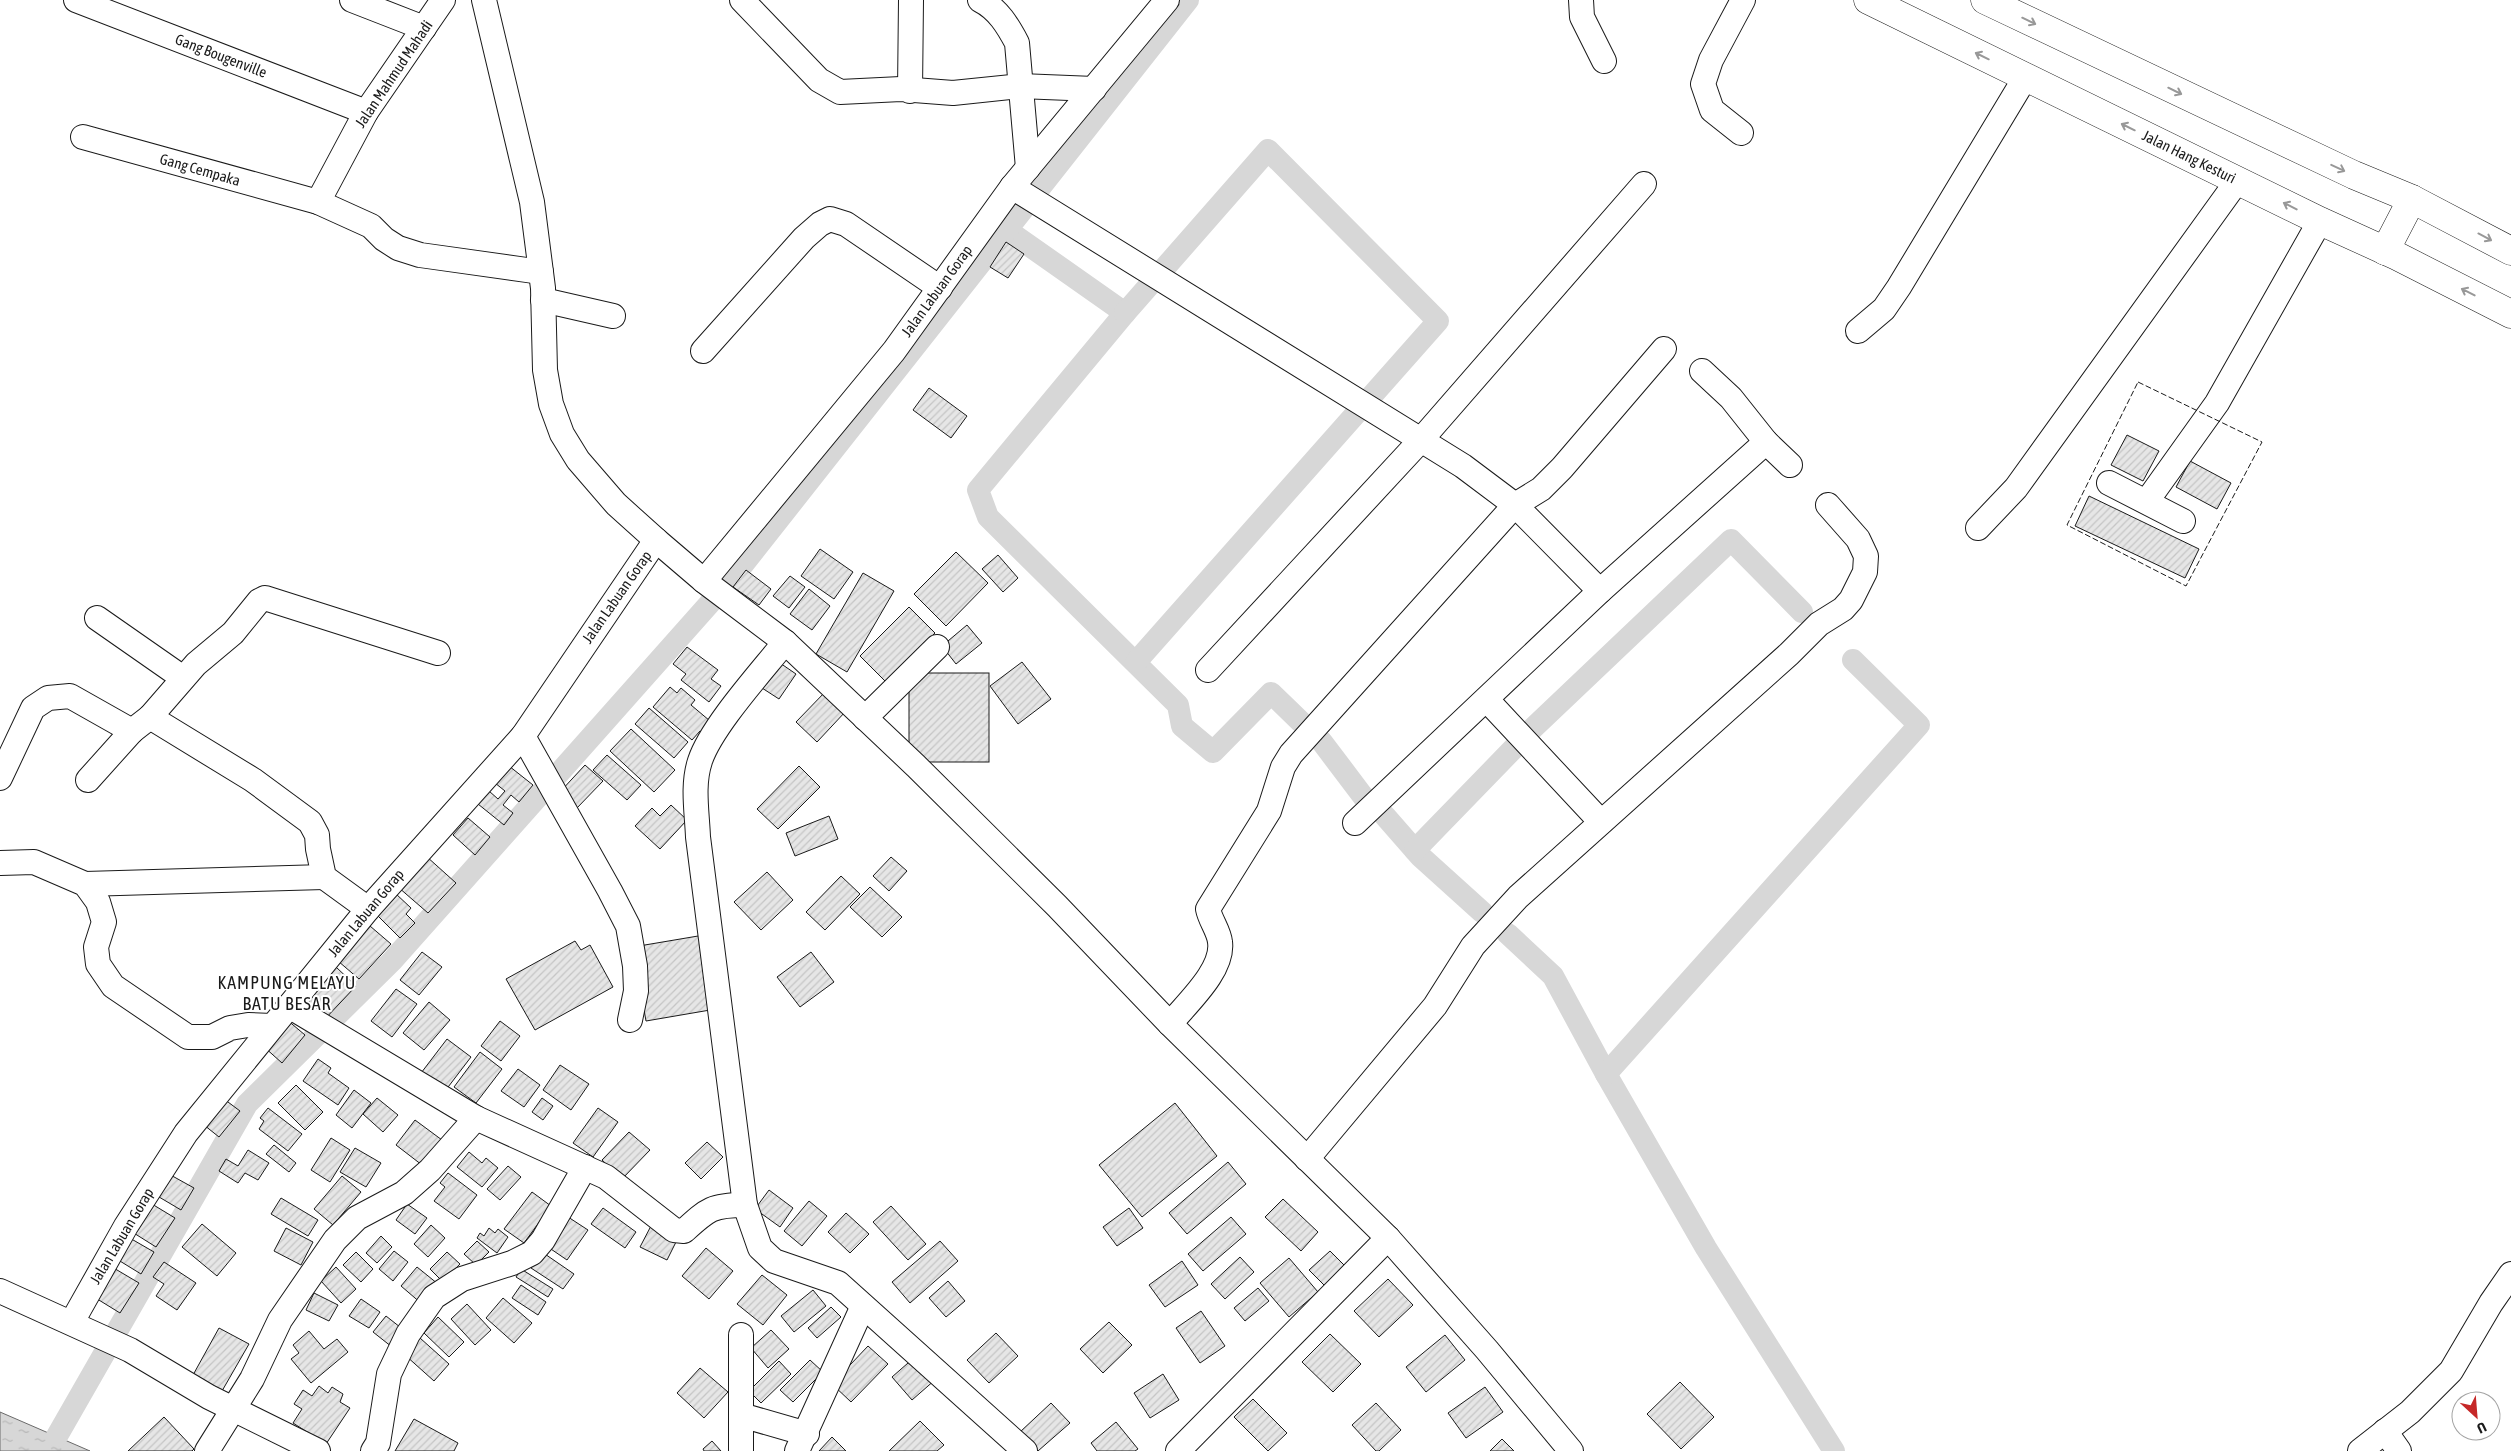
<svg xmlns="http://www.w3.org/2000/svg" width="2511" height="1451" viewBox="0 0 2511 1451" font-family="'Asap Condensed',sans-serif">
	<style>
		.water { fill: url(#water-ripples); stroke: #6a6a6a }
		.lines { fill: none; stroke-linecap: round; stroke-linejoin: round }
		.canal { stroke: #d7d7d7; stroke-width: 22 }
		.building { fill: url(#building-hatch); stroke: #1a1a1a }
		.minor-casing { stroke: #1a1a1a; stroke-width: 26 }
		.major-casing { stroke: #1a1a1a; stroke-width: 29 }
		.minor { stroke: #fff; stroke-width: 24 }
		.major { stroke: #fff; stroke-width: 28 }
		.fence { stroke: #1a1a1a; stroke-width: 1; stroke-dasharray: 6 2.5; stroke-linecap: butt }
		.oneway { stroke: #989898 }
		.labels { text-anchor: middle; stroke-width: 4; stroke-linejoin: round; paint-order: stroke }
		.street-label { font-size: 15px; fill: #1a1a1a; stroke: #fff }
		.quarter-label { font-size: 18px; letter-spacing: 1px; fill: #1a1a1a; stroke: #fff }
	</style>
	<defs>
		<pattern id="water-ripples" width="26" height="14" patternUnits="userSpaceOnUse" patternTransform="scale(1.25)"><rect width="26" height="14" fill="#d7d7d7"/><path d="M2 4q2-2 4 0t4 0M15 11q2-2 4 0t4 0" fill="none" stroke="#b8b8b8"/></pattern>
		<pattern id="building-hatch" width="6" height="6" patternUnits="userSpaceOnUse" patternTransform="scale(1.25)"><rect width="6" height="6" fill="#e6e6e6"/><path d="M-1 1l2-2M0 6l6-6M5 7l2-2" fill="none" stroke="#c5c5c5"/></pattern>
	</defs>
	<rect width="100%" height="100%" fill="#fff"/>
	<path class="water" d="M 0,1412 L 90,1451 L 0,1451 Z"/>
	<g class="lines">
		<g class="canal">
			<path d="M 1007,230 L 1125,313 L 978,490 L 988,517 L 1178,705 L 1182,726 L 1213,752 L 1271,693 L 1301,722"/>
			<path d="M 1125,313 L 1268,150 L 1438,321 L 1136,662"/>
			<path d="M 1531,730 L 1731,540 L 1802,612"/>
			<path d="M 1322,742 L 1365,799"/>
			<path d="M 1385,816 L 1420,856 L 1482,912"/>
			<path d="M 1415,850 L 1515,747"/>
			<path d="M 1508,934 L 1553,976 L 1606,1074 L 1706,1248 L 1834,1451"/>
			<path d="M 1606,1074 L 1919,725 L 1853,660"/>
			<path d="M 57,1436 L 247,1104 L 392,961 L 734,576 L 1188,0"/>
		</g>
	</g>
	<g class="building">
		<path d="M 1006,242 L 1024,254 L 1008,278 L 990,267 Z"/>
		<path d="M 929,388 L 967,416 L 951,438 L 913,410 Z"/>
		<path d="M 2127,435 L 2159,451 L 2143,481 L 2111,465 Z"/>
		<path d="M 2190,461 L 2231,483 L 2217,509 L 2176,487 Z"/>
		<path d="M 2089,496 L 2199,549 L 2185,578 L 2075,526 Z"/>
		<path d="M 820,549 L 853,572 L 834,599 L 801,576 Z"/>
		<path d="M 956,552 L 988,583 L 946,626 L 914,594 Z"/>
		<path d="M 998,555 L 1018,578 L 1003,592 L 982,569 Z"/>
		<path d="M 746,570 L 771,589 L 759,605 L 733,587 Z"/>
		<path d="M 863,573 L 894,591 L 847,672 L 816,654 Z"/>
		<path d="M 790,576 L 805,587 L 789,608 L 773,596 Z"/>
		<path d="M 809,589 L 830,606 L 812,630 L 790,614 Z"/>
		<path d="M 909,607 L 935,633 L 886,682 L 860,656 Z"/>
		<path d="M 967,625 L 982,643 L 956,664 L 942,646 Z"/>
		<path d="M 687,647 L 718,670 L 711,679 L 721,686 L 709,702 L 681,680 L 686,674 L 673,664 Z"/>
		<path d="M 1022,662 L 1051,699 L 1018,724 L 990,686 Z"/>
		<path d="M 780,663 L 796,674 L 779,699 L 762,688 Z"/>
		<rect x="909" y="673" width="80" height="89"/>
		<path d="M 670,687 L 677,693 L 681,688 L 695,700 L 691,705 L 716,726 L 707,736 L 700,731 L 692,740 L 653,707 Z"/>
		<path d="M 826,691 L 846,711 L 817,742 L 796,722 Z"/>
		<path d="M 649,708 L 688,742 L 674,758 L 635,724 Z"/>
		<path d="M 631,729 L 675,770 L 654,792 L 610,751 Z"/>
		<path d="M 607,755 L 641,785 L 627,800 L 593,770 Z"/>
		<path d="M 585,765 L 603,781 L 576,809 L 559,793 Z"/>
		<path d="M 509,766 L 533,785 L 519,802 L 511,795 L 503,805 L 513,813 L 504,825 L 478,804 L 489,791 L 498,799 L 505,791 L 495,783 Z"/>
		<path d="M 799,766 L 820,787 L 778,829 L 757,809 Z"/>
		<path d="M 671,805 L 687,820 L 660,849 L 635,826 L 652,808 L 660,816 Z"/>
		<path d="M 829,816 L 838,839 L 795,856 L 786,833 Z"/>
		<path d="M 468,818 L 490,837 L 475,855 L 453,835 Z"/>
		<path d="M 426,856 L 456,883 L 428,913 L 398,887 Z"/>
		<path d="M 891,857 L 907,871 L 889,891 L 873,876 Z"/>
		<path d="M 767,872 L 793,900 L 761,930 L 734,902 Z"/>
		<path d="M 841,876 L 860,894 L 825,930 L 806,912 Z"/>
		<path d="M 870,887 L 902,917 L 882,937 L 850,907 Z"/>
		<path d="M 395,893 L 411,908 L 406,914 L 415,923 L 400,938 L 375,913 Z"/>
		<path d="M 370,926 L 391,944 L 359,979 L 338,961 Z"/>
		<path d="M 704,935 L 716,1009 L 646,1021 L 633,947 Z"/>
		<path d="M 575,941 L 581,950 L 590,945 L 613,987 L 535,1030 L 506,979 Z"/>
		<path d="M 422,952 L 442,967 L 419,995 L 400,980 Z"/>
		<path d="M 811,952 L 834,982 L 800,1007 L 777,977 Z"/>
		<path d="M 336,967 L 356,986 L 324,1020 L 304,1001 Z"/>
		<path d="M 396,989 L 417,1004 L 392,1037 L 371,1021 Z"/>
		<path d="M 429,1002 L 450,1020 L 424,1050 L 403,1033 Z"/>
		<path d="M 286,1019 L 305,1035 L 282,1063 L 263,1046 Z"/>
		<path d="M 500,1021 L 520,1036 L 501,1061 L 481,1046 Z"/>
		<path d="M 447,1039 L 471,1057 L 442,1095 L 418,1077 Z"/>
		<path d="M 480,1052 L 502,1069 L 476,1103 L 454,1087 Z"/>
		<path d="M 318,1059 L 331,1068 L 328,1073 L 349,1088 L 338,1105 L 303,1081 Z"/>
		<path d="M 560,1065 L 589,1084 L 571,1110 L 543,1090 Z"/>
		<path d="M 518,1069 L 540,1085 L 524,1107 L 501,1091 Z"/>
		<path d="M 296,1085 L 323,1112 L 305,1130 L 278,1103 Z"/>
		<path d="M 354,1090 L 371,1103 L 352,1128 L 336,1115 Z"/>
		<path d="M 377,1098 L 398,1115 L 383,1132 L 363,1114 Z"/>
		<path d="M 542,1098 L 553,1106 L 543,1120 L 532,1112 Z"/>
		<path d="M 224,1099 L 240,1111 L 219,1137 L 204,1125 Z"/>
		<path d="M 1175,1103 L 1217,1156 L 1142,1217 L 1099,1165 Z"/>
		<path d="M 268,1108 L 302,1134 L 288,1151 L 259,1129 L 264,1121 L 260,1118 Z"/>
		<path d="M 598,1108 L 618,1122 L 593,1157 L 573,1143 Z"/>
		<path d="M 415,1120 L 442,1140 L 422,1165 L 396,1145 Z"/>
		<path d="M 629,1132 L 650,1150 L 622,1179 L 602,1160 Z"/>
		<path d="M 331,1138 L 350,1150 L 330,1182 L 311,1170 Z"/>
		<path d="M 707,1142 L 723,1157 L 701,1179 L 685,1163 Z"/>
		<path d="M 274,1145 L 296,1163 L 289,1172 L 266,1154 Z"/>
		<path d="M 355,1148 L 381,1163 L 366,1187 L 340,1172 Z"/>
		<path d="M 248,1150 L 269,1163 L 258,1180 L 245,1173 L 238,1183 L 219,1171 L 226,1159 L 238,1166 Z"/>
		<path d="M 469,1152 L 482,1163 L 486,1158 L 498,1168 L 482,1187 L 457,1167 Z"/>
		<path d="M 1228,1162 L 1246,1184 L 1187,1234 L 1169,1213 Z"/>
		<path d="M 508,1166 L 521,1177 L 500,1200 L 487,1189 Z"/>
		<path d="M 167,1173 L 194,1188 L 181,1210 L 154,1194 Z"/>
		<path d="M 448,1173 L 477,1195 L 459,1219 L 434,1201 L 445,1187 L 440,1183 Z"/>
		<path d="M 342,1176 L 361,1192 L 333,1225 L 314,1209 Z"/>
		<path d="M 769,1190 L 793,1208 L 780,1227 L 755,1209 Z"/>
		<path d="M 532,1192 L 551,1206 L 524,1243 L 504,1229 Z"/>
		<path d="M 281,1198 L 318,1220 L 308,1236 L 271,1214 Z"/>
		<path d="M 1283,1199 L 1318,1232 L 1301,1251 L 1265,1217 Z"/>
		<path d="M 147,1201 L 175,1218 L 156,1247 L 129,1230 Z"/>
		<path d="M 809,1201 L 827,1216 L 802,1246 L 784,1231 Z"/>
		<path d="M 407,1204 L 427,1218 L 415,1234 L 396,1220 Z"/>
		<path d="M 891,1206 L 926,1244 L 908,1260 L 873,1222 Z"/>
		<path d="M 603,1208 L 636,1232 L 625,1248 L 591,1224 Z"/>
		<path d="M 1129,1208 L 1143,1228 L 1117,1246 L 1103,1227 Z"/>
		<path d="M 846,1213 L 869,1234 L 850,1253 L 828,1232 Z"/>
		<path d="M 565,1215 L 588,1230 L 567,1260 L 545,1245 Z"/>
		<path d="M 1231,1217 L 1246,1234 L 1203,1271 L 1188,1254 Z"/>
		<path d="M 202,1224 L 236,1253 L 217,1276 L 182,1247 Z"/>
		<path d="M 652,1224 L 678,1238 L 667,1260 L 640,1247 Z"/>
		<path d="M 431,1225 L 445,1238 L 428,1257 L 414,1244 Z"/>
		<path d="M 286,1228 L 313,1242 L 301,1265 L 274,1251 Z"/>
		<path d="M 489,1228 L 495,1233 L 498,1229 L 508,1237 L 497,1253 L 477,1238 L 480,1233 L 484,1236 Z"/>
		<path d="M 381,1236 L 392,1247 L 377,1263 L 366,1253 Z"/>
		<path d="M 128,1237 L 154,1252 L 141,1274 L 115,1258 Z"/>
		<path d="M 477,1241 L 489,1252 L 476,1265 L 464,1254 Z"/>
		<path d="M 940,1241 L 958,1261 L 910,1303 L 892,1282 Z"/>
		<path d="M 706,1248 L 733,1271 L 709,1299 L 682,1276 Z"/>
		<path d="M 394,1251 L 408,1262 L 393,1281 L 379,1269 Z"/>
		<path d="M 1330,1251 L 1346,1267 L 1325,1286 L 1309,1270 Z"/>
		<path d="M 356,1252 L 373,1269 L 361,1282 L 343,1265 Z"/>
		<path d="M 447,1252 L 460,1264 L 443,1282 L 430,1269 Z"/>
		<path d="M 542,1252 L 574,1274 L 563,1289 L 531,1268 Z"/>
		<path d="M 1240,1257 L 1254,1272 L 1225,1299 L 1211,1284 Z"/>
		<path d="M 1289,1258 L 1318,1292 L 1289,1317 L 1260,1283 Z"/>
		<path d="M 1182,1261 L 1198,1285 L 1165,1307 L 1149,1285 Z"/>
		<path d="M 164,1262 L 196,1283 L 177,1310 L 156,1296 L 164,1284 L 153,1277 Z"/>
		<path d="M 112,1267 L 139,1283 L 120,1313 L 94,1297 Z"/>
		<path d="M 336,1267 L 356,1289 L 341,1303 L 321,1281 Z"/>
		<path d="M 417,1267 L 438,1284 L 422,1304 L 401,1286 Z"/>
		<path d="M 521,1269 L 553,1289 L 548,1297 L 516,1277 Z"/>
		<path d="M 762,1275 L 787,1295 L 763,1325 L 737,1304 Z"/>
		<path d="M 1388,1279 L 1413,1305 L 1379,1337 L 1354,1311 Z"/>
		<path d="M 948,1281 L 965,1301 L 946,1317 L 929,1298 Z"/>
		<path d="M 521,1285 L 546,1302 L 538,1315 L 512,1298 Z"/>
		<path d="M 1258,1288 L 1269,1301 L 1245,1321 L 1234,1308 Z"/>
		<path d="M 813,1290 L 826,1306 L 794,1332 L 781,1316 Z"/>
		<path d="M 314,1293 L 338,1305 L 329,1321 L 306,1310 Z"/>
		<path d="M 503,1298 L 532,1323 L 514,1343 L 486,1318 Z"/>
		<path d="M 361,1299 L 380,1312 L 369,1328 L 349,1316 Z"/>
		<path d="M 467,1304 L 491,1330 L 475,1345 L 451,1319 Z"/>
		<path d="M 831,1307 L 841,1317 L 817,1338 L 808,1328 Z"/>
		<path d="M 1201,1311 L 1225,1346 L 1200,1363 L 1176,1328 Z"/>
		<path d="M 386,1316 L 405,1331 L 392,1347 L 373,1332 Z"/>
		<path d="M 438,1317 L 464,1342 L 449,1357 L 424,1333 Z"/>
		<path d="M 1109,1322 L 1132,1345 L 1103,1373 L 1080,1349 Z"/>
		<path d="M 219,1328 L 249,1344 L 222,1391 L 193,1375 Z"/>
		<path d="M 771,1330 L 789,1349 L 768,1368 L 751,1348 Z"/>
		<path d="M 309,1331 L 324,1349 L 337,1339 L 348,1352 L 311,1383 L 291,1359 L 299,1353 L 293,1345 Z"/>
		<path d="M 996,1333 L 1018,1356 L 989,1383 L 967,1360 Z"/>
		<path d="M 1330,1334 L 1361,1364 L 1333,1392 L 1302,1362 Z"/>
		<path d="M 1445,1335 L 1465,1360 L 1426,1392 L 1406,1367 Z"/>
		<path d="M 420,1338 L 449,1364 L 434,1381 L 405,1355 Z"/>
		<path d="M 868,1346 L 888,1364 L 851,1402 L 832,1384 Z"/>
		<path d="M 916,1356 L 936,1379 L 912,1400 L 892,1377 Z"/>
		<path d="M 810,1360 L 823,1372 L 793,1402 L 780,1390 Z"/>
		<path d="M 779,1361 L 791,1374 L 761,1403 L 749,1391 Z"/>
		<path d="M 700,1368 L 728,1392 L 704,1418 L 677,1393 Z"/>
		<path d="M 1163,1374 L 1179,1400 L 1150,1418 L 1134,1393 Z"/>
		<path d="M 1680,1382 L 1714,1417 L 1681,1449 L 1647,1414 Z"/>
		<path d="M 319,1386 L 328,1393 L 332,1387 L 343,1394 L 340,1402 L 350,1408 L 326,1444 L 293,1423 L 302,1409 L 294,1404 L 303,1390 L 312,1396 Z"/>
		<path d="M 1485,1387 L 1503,1412 L 1466,1438 L 1448,1413 Z"/>
		<path d="M 1253,1399 L 1287,1433 L 1268,1451 L 1234,1417 Z"/>
		<path d="M 1051,1403 L 1070,1423 L 1038,1451 L 1020,1432 Z"/>
		<path d="M 1376,1403 L 1401,1430 L 1379,1451 L 1376,1451 L 1352,1425 Z"/>
		<path d="M 164,1417 L 194,1449 L 192,1451 L 128,1451 Z"/>
		<path d="M 414,1419 L 458,1443 L 454,1451 L 395,1451 Z"/>
		<path d="M 920,1421 L 944,1445 L 937,1451 L 889,1451 Z"/>
		<path d="M 1116,1422 L 1138,1449 L 1135,1451 L 1097,1451 L 1091,1443 Z"/>
		<path d="M 832,1437 L 846,1451 L 819,1451 Z"/>
		<path d="M 1502,1439 L 1514,1451 L 1490,1451 Z"/>
		<path d="M 712,1441 L 721,1451 L 704,1451 L 703,1449 Z"/>
	</g>
	<g class="lines">
		<defs>
			<g id="minor">
				<path d="M 76,0 L 366,112"/>
				<path d="M 352,0 L 424,28"/>
				<path d="M 484,0 L 532,202 L 543,288 L 545,370 L 551,404 L 562,434 L 578,460 L 616,504 L 656,540 L 704,581 L 785,642 L 916,766 L 1057,906 L 1170,1024 L 1388,1238 L 1487,1350 L 1571,1451"/>
				<path d="M 742,0 L 819,80 L 840,92 L 901,89 L 953,93 L 1020,86 L 1094,89"/>
				<path d="M 980,0 C 998,9 1008,26 1017,43 L 1028,168"/>
				<path d="M 1581,0 L 1582,17 L 1604,61"/>
				<path d="M 910,91 L 911,0"/>
				<path d="M 1741,133 L 1712,110 L 1703,84 L 1711,60 L 1743,0"/>
				<path d="M 83,137 L 318,202 L 371,226 L 384,239 L 398,248 L 420,255 L 541,272"/>
				<path d="M 1012,187 L 1463,466 L 1515,505 L 1600,591"/>
				<path d="M 318,202 L 366,112 L 443,0"/>
				<path d="M 543,300 L 613,316"/>
				<path d="M 1858,331 L 1884,309 L 1899,287 L 2025,78"/>
				<path d="M 703,351 L 804,238 L 820,224 L 830,219 L 846,224 L 940,288"/>
				<path d="M 1702,371 L 1731,398 L 1766,442 L 1790,465"/>
				<path d="M 2109,483 L 2183,521"/>
				<path d="M 2147,501 L 2217,403 L 2320,221"/>
				<path d="M 1978,528 L 2016,488 L 2238,180"/>
				<path d="M 704,581 L 894,351 L 1012,187 L 1167,0"/>
				<path d="M 97,618 L 183,678"/>
				<path d="M 785,642 C 762,671 711,727 700,761 C 692,785 697,812 698,837 L 745,1205 L 760,1248 L 774,1261 L 838,1283 L 1025,1451"/>
				<path d="M 1208,670 L 1420,441 L 1644,184"/>
				<path d="M 1487,700 L 1601,822"/>
				<path d="M 150,717 L 253,780 L 310,822 L 317,835 L 318,849 L 324,877 L 368,909"/>
				<path d="M 865,718 L 937,647"/>
				<path d="M 523,736 L 610,891 L 628,926 L 635,966 L 636,991 L 630,1020"/>
				<path d="M 0,778 L 33,708 L 48,698 L 70,696 L 132,731"/>
				<path d="M 88,780 L 132,731 L 150,717 L 196,664 L 233,633 L 259,601 L 265,598 L 438,653"/>
				<path d="M 1355,823 L 1600,591 L 1766,442"/>
				<path d="M 0,863 L 34,862 L 85,884 L 98,902 L 104,922 L 96,947 L 98,964 L 113,986 L 188,1037 L 212,1037 L 230,1028 L 248,1025 L 272,1026"/>
				<path d="M 85,884 L 324,877"/>
				<path d="M 1170,1024 C 1187,1003 1224,970 1220,942 C 1219,931 1210,920 1208,909 L 1269,811 L 1283,767 L 1291,754 L 1515,505 L 1541,489 L 1562,468 L 1664,349"/>
				<path d="M 476,1118 L 606,1177 L 674,1230 L 684,1231 C 708,1209 712,1205 745,1205"/>
				<path d="M 1307,1159 L 1435,1006 L 1473,946 L 1518,897 L 1789,654 L 1819,624 L 1843,609 L 1851,600 L 1865,572 L 1866,556 L 1858,539 L 1828,505"/>
				<path d="M 0,1291 L 130,1350 L 209,1397 L 318,1451"/>
				<path d="M 72,1322 L 126,1226 L 186,1133 L 368,909 L 523,736 L 656,540"/>
				<path d="M 741,1335 L 741,1451"/>
				<path d="M 741,1415 L 807,1434"/>
				<path d="M 2385,1431 L 2399,1451"/>
				<path d="M 207,1451 L 252,1379 L 280,1320 L 335,1240 L 357,1218 L 404,1193 L 430,1170 L 476,1118 L 289,1006"/>
				<path d="M 373,1451 L 378,1443 L 389,1374 L 408,1334 L 434,1297 L 462,1279 L 512,1263 L 532,1253 L 543,1240 L 585,1167"/>
				<path d="M 797,1451 L 863,1306"/>
				<path d="M 1178,1451 L 1388,1238"/>
				<path d="M 2360,1451 L 2410,1412 L 2451,1371 L 2491,1303 L 2511,1274"/>
			</g>
			<g id="major">
				<path d="M 1868,0 L 2320,221 L 2397,256 L 2511,314"/>
				<path d="M 1985,0 L 2354,175 L 2412,199 L 2511,251"/>
				<path d="M 2385,251 L 2412,199"/>
			</g>
		</defs>
		<use href="#minor" class="minor-casing"/>
		<use href="#major" class="major-casing"/>
		<use href="#minor" class="minor"/>
		<use href="#major" class="major"/>
		<path class="fence" d="M 2138,382 L 2262,442 L 2186,586 L 2067,525 Z"/>
	</g>
	<defs><path id="oneway-shaft" d="M-6 0H5M1.5-3L5.5 0L1.5 3" fill="none" stroke-width="1.6" stroke-linecap="round" stroke-linejoin="round" transform="scale(1.25)"/></defs>
	<g class="oneway">
		<use href="#oneway-shaft" transform="translate(2029 21) rotate(26)"/>
		<use href="#oneway-shaft" transform="translate(1982 56) rotate(-154)"/>
		<use href="#oneway-shaft" transform="translate(2175 91) rotate(26)"/>
		<use href="#oneway-shaft" transform="translate(2128 127) rotate(-154)"/>
		<use href="#oneway-shaft" transform="translate(2338 168) rotate(25)"/>
		<use href="#oneway-shaft" transform="translate(2290 206) rotate(-153)"/>
		<use href="#oneway-shaft" transform="translate(2485 237) rotate(28)"/>
		<use href="#oneway-shaft" transform="translate(2468 292) rotate(-153)"/>
	</g>
	<g class="labels">
		<g class="street-label">
			<text transform="translate(221 56) rotate(21)" y="5">Gang Bougenville</text>
			<text transform="translate(394 74) rotate(-56)" y="5">Jalan Mahmud Mahadi</text>
			<text transform="translate(2189 157) rotate(26)" y="5">Jalan Hang Kesturi</text>
			<text transform="translate(200 170) rotate(16)" y="5">Gang Cempaka</text>
			<text transform="translate(937 291) rotate(-54)" y="5">Jalan Labuan Gorap</text>
			<text transform="translate(617 597) rotate(-55)" y="5">Jalan Labuan Gorap</text>
			<text transform="translate(366 913) rotate(-50)" y="5">Jalan Labuan Gorap</text>
			<text transform="translate(122 1236) rotate(-59)" y="5">Jalan Labuan Gorap</text>
		</g>
		<g class="quarter-label">
			<text x="287" y="989">KAMPUNG MELAYU<tspan x="287" dy="21">BATU BESAR</tspan></text>
		</g>
	</g>
	<g transform="translate(2476 1416) rotate(154)"><circle r="24" fill="#ffffff" stroke="#a3a3a3"/>
	<path d="M0-4L9 19L0 12L-9 19Z" fill="#c62828"/>
	<text y="-8" font-size="14" font-weight="bold" text-anchor="middle" fill="#1a1a1a">U</text>
	</g>
</svg>
